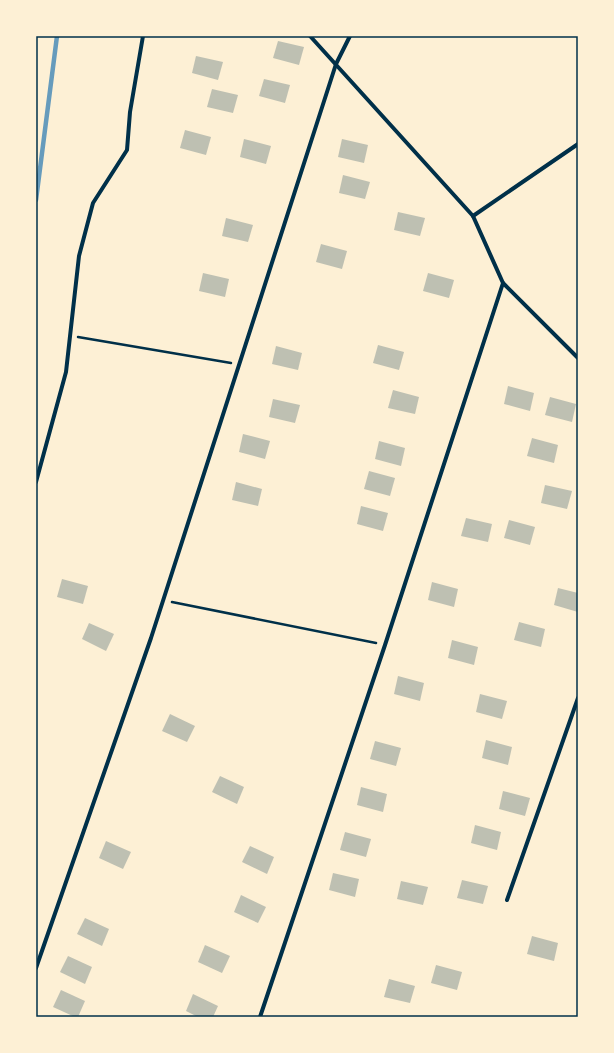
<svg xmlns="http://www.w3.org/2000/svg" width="614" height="1053" viewBox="0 0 614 1053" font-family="'PT Sans',sans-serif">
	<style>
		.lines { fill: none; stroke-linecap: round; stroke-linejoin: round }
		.stream { stroke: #669bbc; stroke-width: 4.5 }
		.building { fill: #bec0b2 }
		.path { stroke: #003049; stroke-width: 2.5 }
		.minor { stroke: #003049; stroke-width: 4 }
		.neatline { fill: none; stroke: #003049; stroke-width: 1.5 }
	</style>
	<rect width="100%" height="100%" fill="#fdf0d5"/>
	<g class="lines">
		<path class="stream" d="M 36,200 L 57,36"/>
	</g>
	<g class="building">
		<path d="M 278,41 L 304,47 L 299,65 L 273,58 Z"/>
		<path d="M 196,56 L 223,62 L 218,80 L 192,73 Z"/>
		<path d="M 264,79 L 290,85 L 285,103 L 259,96 Z"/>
		<path d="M 212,89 L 238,95 L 233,113 L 207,107 Z"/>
		<path d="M 185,130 L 211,137 L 206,155 L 180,148 Z"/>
		<path d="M 244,139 L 271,146 L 266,164 L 240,157 Z"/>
		<path d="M 342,139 L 368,145 L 364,163 L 338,157 Z"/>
		<path d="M 343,175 L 370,182 L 365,199 L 339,193 Z"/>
		<path d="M 398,212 L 425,218 L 420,236 L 394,230 Z"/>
		<path d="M 226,218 L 253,225 L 248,242 L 222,236 Z"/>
		<path d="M 321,244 L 347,251 L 342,269 L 316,262 Z"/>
		<path d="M 203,273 L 229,279 L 225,297 L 199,291 Z"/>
		<path d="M 428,273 L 454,280 L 449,298 L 423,291 Z"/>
		<path d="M 378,345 L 404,352 L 399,370 L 373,363 Z"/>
		<path d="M 276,346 L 302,353 L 298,370 L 272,364 Z"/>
		<path d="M 508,386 L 534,393 L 530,411 L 504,404 Z"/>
		<path d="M 393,390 L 419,397 L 415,414 L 388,408 Z"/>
		<path d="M 550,397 L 576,404 L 572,422 L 545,415 Z"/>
		<path d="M 273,399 L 300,405 L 295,423 L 269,417 Z"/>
		<path d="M 243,434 L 270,441 L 265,459 L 239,452 Z"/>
		<path d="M 532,438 L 558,445 L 554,463 L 527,456 Z"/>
		<path d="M 379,441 L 405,448 L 401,466 L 375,459 Z"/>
		<path d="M 369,471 L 395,478 L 390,496 L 364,489 Z"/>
		<path d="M 236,482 L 262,489 L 258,506 L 232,500 Z"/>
		<path d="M 545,485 L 572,491 L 567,509 L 541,503 Z"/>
		<path d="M 361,506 L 388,513 L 383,531 L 357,524 Z"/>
		<path d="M 466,518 L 492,524 L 488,542 L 461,536 Z"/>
		<path d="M 509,520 L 535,527 L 530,545 L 504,538 Z"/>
		<path d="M 62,579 L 88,586 L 83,604 L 57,597 Z"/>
		<path d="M 432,582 L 458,589 L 454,607 L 428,600 Z"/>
		<path d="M 558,588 L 578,593 L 578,612 L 554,605 Z"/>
		<path d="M 519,622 L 545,629 L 541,647 L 514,640 Z"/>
		<path d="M 89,623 L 114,634 L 106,651 L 82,639 Z"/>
		<path d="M 452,640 L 478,647 L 474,665 L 448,658 Z"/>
		<path d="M 398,676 L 424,683 L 420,701 L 394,694 Z"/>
		<path d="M 480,694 L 507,701 L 502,719 L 476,712 Z"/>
		<path d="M 170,714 L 195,726 L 187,742 L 162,731 Z"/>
		<path d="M 486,740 L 512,747 L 508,765 L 482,758 Z"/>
		<path d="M 375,741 L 401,748 L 396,766 L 370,759 Z"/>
		<path d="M 220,776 L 244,787 L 237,804 L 212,792 Z"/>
		<path d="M 361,787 L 387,794 L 383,812 L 357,805 Z"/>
		<path d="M 503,791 L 530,798 L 525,816 L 499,809 Z"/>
		<path d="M 475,825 L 501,832 L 497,850 L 471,843 Z"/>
		<path d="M 345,832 L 371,839 L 366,857 L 340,850 Z"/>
		<path d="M 106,841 L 131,852 L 123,869 L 99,858 Z"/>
		<path d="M 250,846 L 274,857 L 267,874 L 242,862 Z"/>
		<path d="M 333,873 L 359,879 L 355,897 L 329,890 Z"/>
		<path d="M 462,880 L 488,886 L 483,904 L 457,898 Z"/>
		<path d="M 401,881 L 428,887 L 423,905 L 397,899 Z"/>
		<path d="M 241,895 L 266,907 L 258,923 L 234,912 Z"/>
		<path d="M 85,918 L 109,929 L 102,946 L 77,934 Z"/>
		<path d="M 532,936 L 558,943 L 554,961 L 527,954 Z"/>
		<path d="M 205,945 L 230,956 L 222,973 L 198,962 Z"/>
		<path d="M 68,956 L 92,967 L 85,984 L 60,972 Z"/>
		<path d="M 436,965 L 462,972 L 457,990 L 431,983 Z"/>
		<path d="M 389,979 L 415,986 L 410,1003 L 384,997 Z"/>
		<path d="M 61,990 L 85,1001 L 78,1017 L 75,1017 L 53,1007 Z"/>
		<path d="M 193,994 L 218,1006 L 213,1017 L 198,1017 L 186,1011 Z"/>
	</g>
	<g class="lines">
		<g class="path">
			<path d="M 78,337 L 231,363"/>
			<path d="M 172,602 L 376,643"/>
		</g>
		<g class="minor">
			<path d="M 310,36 L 473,216 L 503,283 L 578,358"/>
			<path d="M 473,216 L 578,144"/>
			<path d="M 36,482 L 66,372 L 79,256 L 93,203 L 127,150 L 130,112 L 143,36"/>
			<path d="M 507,900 L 578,698"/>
			<path d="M 36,968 L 151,638 L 336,64 L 350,36"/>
			<path d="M 260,1017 L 385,645 L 503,283"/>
		</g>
	</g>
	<rect width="614" height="1053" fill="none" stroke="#fdf0d5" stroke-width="74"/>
	<rect x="37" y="37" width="540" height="979" class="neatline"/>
</svg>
